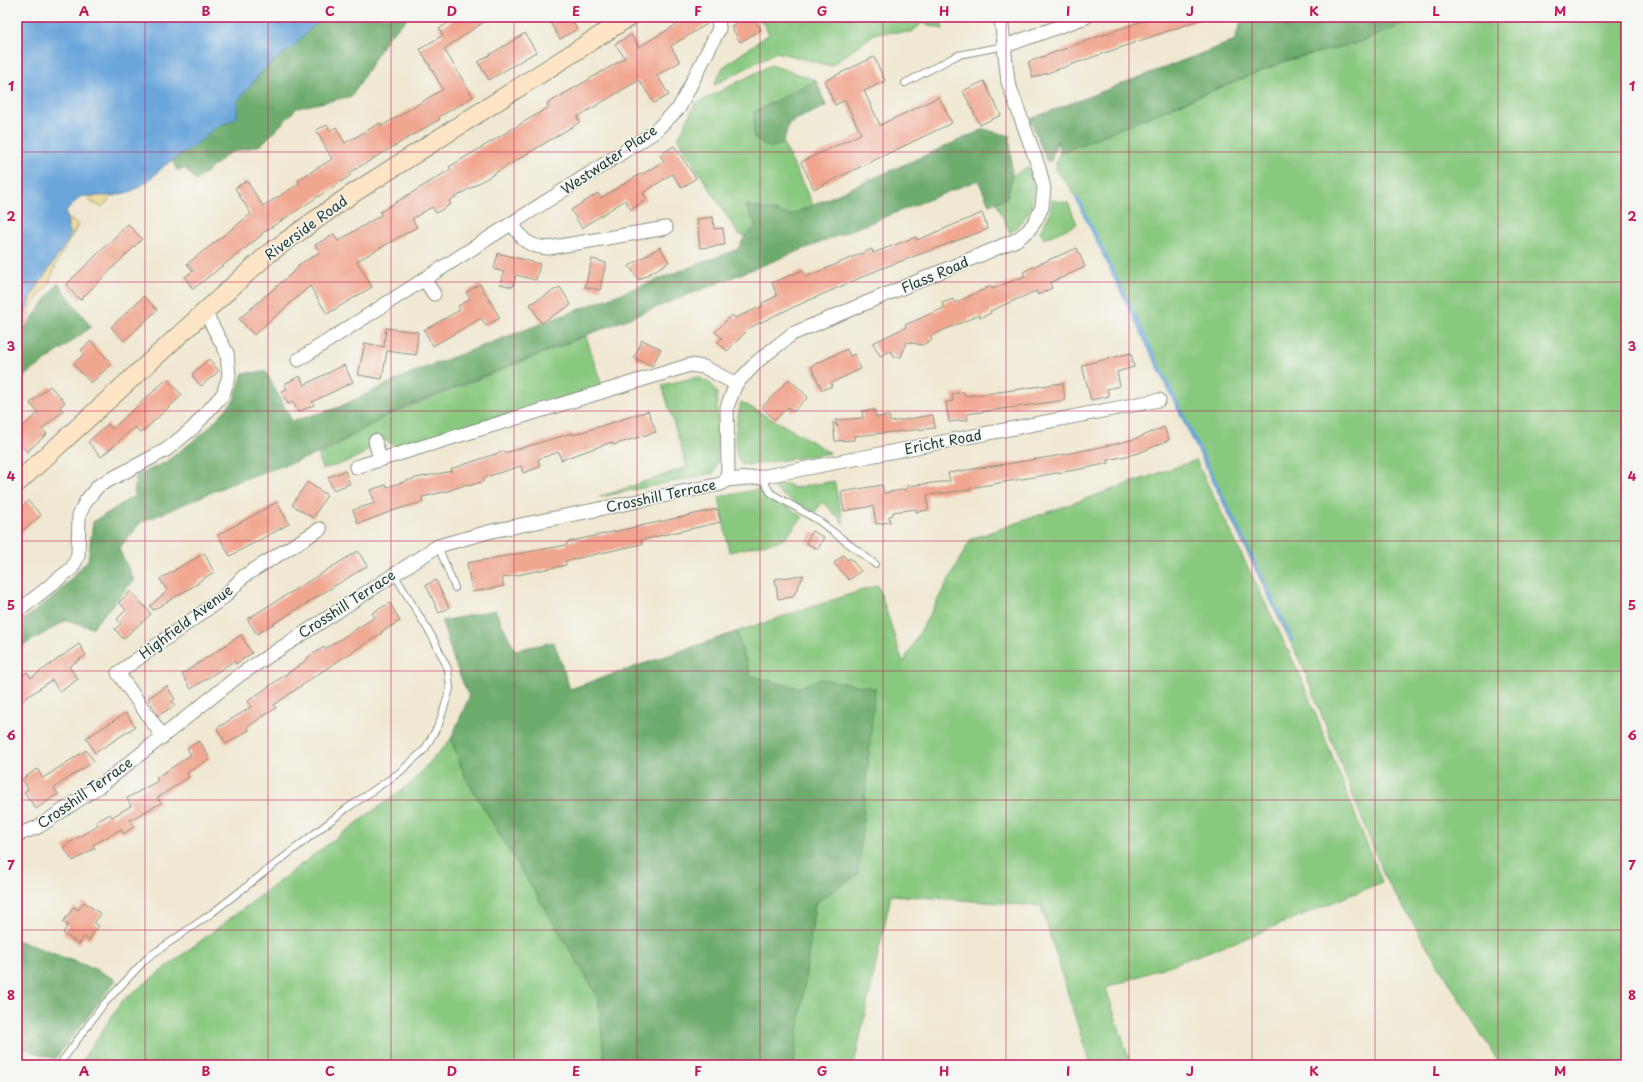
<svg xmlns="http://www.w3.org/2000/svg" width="1643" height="1082" viewBox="0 0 1643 1082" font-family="'Playpen Sans',sans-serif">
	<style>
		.green { fill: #88c87f; stroke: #54825a }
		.forest { fill: #6eac6e; stroke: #467451 }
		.sand { fill: #eeda9e; stroke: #868c69 }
		.water { fill: #6ba6db; stroke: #457288 }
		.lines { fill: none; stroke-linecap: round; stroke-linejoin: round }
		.stream { stroke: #6ba6db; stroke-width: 4 }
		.building { fill: #f1a68f }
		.service-casing { stroke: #889283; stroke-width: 8 }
		.minor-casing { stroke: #889283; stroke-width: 15 }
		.secondary-casing { stroke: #889283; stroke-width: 20 }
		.service { stroke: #fff; stroke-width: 6 }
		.minor { stroke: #fff; stroke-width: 13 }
		.secondary { stroke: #fee5c5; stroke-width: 18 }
		.grid { fill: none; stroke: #c2185b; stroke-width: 1; stroke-opacity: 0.55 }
		.labels { text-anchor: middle; stroke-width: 3; stroke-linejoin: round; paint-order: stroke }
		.street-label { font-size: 14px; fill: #1f3d34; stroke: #f6f6f2 }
		.neatline { fill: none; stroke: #c2185b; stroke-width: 1.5 }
		.grid-label { font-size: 13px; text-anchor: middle; font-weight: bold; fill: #c2185b }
	</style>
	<rect width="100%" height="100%" fill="#f6f6f2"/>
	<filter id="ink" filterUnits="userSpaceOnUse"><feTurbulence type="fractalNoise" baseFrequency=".025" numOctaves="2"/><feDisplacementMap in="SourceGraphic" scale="8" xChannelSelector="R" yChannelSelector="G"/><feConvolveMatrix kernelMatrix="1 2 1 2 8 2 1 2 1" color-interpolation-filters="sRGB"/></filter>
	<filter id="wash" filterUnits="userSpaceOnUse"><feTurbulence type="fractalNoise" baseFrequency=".012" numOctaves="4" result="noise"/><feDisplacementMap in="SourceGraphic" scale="16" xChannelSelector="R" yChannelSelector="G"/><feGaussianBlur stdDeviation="0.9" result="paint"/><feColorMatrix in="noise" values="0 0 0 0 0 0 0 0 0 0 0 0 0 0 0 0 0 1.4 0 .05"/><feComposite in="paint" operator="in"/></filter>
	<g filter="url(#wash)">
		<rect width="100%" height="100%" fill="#f0e8d2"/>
		<g class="green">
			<path d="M 759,17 L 941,17 L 943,29 L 922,23 L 912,32 L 876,33 L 831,66 L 777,52 L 714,85 L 723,67 L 769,34 Z"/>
			<path d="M 1420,17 L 1626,17 L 1626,1065 L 1500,1065 L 1385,878 L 1305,672 L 1070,187 L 1056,171 L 1056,162 L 1060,153 L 1288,60 L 1360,42 Z"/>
			<path d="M 771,65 L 816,80 L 754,112 L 770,148 L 783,143 L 813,205 L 791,215 L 746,206 L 756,226 L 745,236 L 738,234 L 678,139 L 695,104 Z"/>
			<path d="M 1028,167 C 1039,196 1033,213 1010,233 L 996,202 L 1007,198 L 1012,176 Z"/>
			<path d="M 1052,200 L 1068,203 L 1077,224 L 1044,239 L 1040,231 L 1049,216 Z"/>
			<path d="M 586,336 L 602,386 L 397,447 L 375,435 L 369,439 L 368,450 C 351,462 341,464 322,469 L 318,456 L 386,416 Z"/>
			<path d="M 698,377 L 711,384 L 717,393 L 717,463 L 714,473 L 600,497 L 687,467 L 662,385 Z"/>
			<path d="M 741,402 L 796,432 L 830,453 L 752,465 L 741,464 C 730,446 737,422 741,402 Z"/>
			<path d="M 1196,460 L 1300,675 L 1382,882 L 1244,939 L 1106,988 L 1131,1065 L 1090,1065 L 1041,906 L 891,895 L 854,1065 L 792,1065 L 815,903 L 858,874 L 820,679 L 798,688 L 751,676 L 736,632 L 878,585 L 903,663 L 971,539 Z"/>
			<path d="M 834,481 L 844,524 L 823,502 L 814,513 L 782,495 L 772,486 L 788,484 L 793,488 Z"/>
			<path d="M 759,489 L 803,517 L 783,540 L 729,552 L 719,497 Z"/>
			<path d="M 451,739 L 466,779 L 598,996 L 605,1065 L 79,1065 L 123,1000 L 324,847 L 410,784 Z"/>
		</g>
		<g class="forest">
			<path d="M 321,17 L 409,17 L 387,38 L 352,96 L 297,108 L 261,145 L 229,153 L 196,181 L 185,168 L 177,170 L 171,158 Z"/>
			<path d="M 1243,17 L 1420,17 L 1360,42 L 1288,60 L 1060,153 L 1057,141 L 1051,161 L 1047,161 L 1030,119 L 1234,41 Z"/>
			<path d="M 816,80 L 826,106 L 789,123 L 783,143 L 770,148 L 754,138 L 754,112 Z"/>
			<path d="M 984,129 L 1010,136 L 1012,176 L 1007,198 L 989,204 L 978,180 L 395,411 L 320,453 L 238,481 L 140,523 L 119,549 L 134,580 L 92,628 L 67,620 L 17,649 L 17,625 L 57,594 L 88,560 L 93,522 L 134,496 L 136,476 L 166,462 L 206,431 L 234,400 L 243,373 L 266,372 L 292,421 L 337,408 L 411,373 L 738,249 L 745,236 L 756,226 L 746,205 L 791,215 Z"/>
			<path d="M 58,283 L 91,327 L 17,382 L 17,339 Z"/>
			<path d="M 495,610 L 515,650 L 554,642 L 570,689 L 736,632 L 751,676 L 798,688 L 820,679 L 875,688 L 858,874 L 815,903 L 794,1065 L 605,1065 L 598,996 L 466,779 L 451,739 L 469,697 L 454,661 L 442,621 Z"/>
			<path d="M 17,940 L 95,969 L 116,980 L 55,1059 L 17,1047 Z"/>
		</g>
		<g class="sand">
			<path d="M 117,191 L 102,207 L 91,202 L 89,196 Z"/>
			<path d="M 67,217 L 78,225 L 56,264 L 48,285 L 33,303 L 24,329 L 17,332 L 37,285 L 60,239 Z"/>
		</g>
		<path class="water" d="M 17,17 L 322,17 L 293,47 L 264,69 L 238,101 L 237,118 L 215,128 L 194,146 L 164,166 L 148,181 L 132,191 L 114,196 L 81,196 L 66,211 L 70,237 L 30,298 L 25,315 L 17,330 Z"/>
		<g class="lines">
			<path class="stream" d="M 1077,198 L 1292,640"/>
		</g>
		<g id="blocks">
			<g class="building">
				<path d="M 457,17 L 491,17 L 444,49 L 473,97 L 439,117 L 440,119 L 349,173 L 351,175 L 261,234 L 262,235 L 193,289 L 185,277 L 193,271 L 187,264 L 251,214 L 235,188 L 247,181 L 263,206 L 300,183 L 298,180 L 332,159 L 316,130 L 327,125 L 330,131 L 336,127 L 345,143 L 380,123 L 382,126 L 443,89 L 420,49 L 443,35 L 439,29 Z"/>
				<path d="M 547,17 L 570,17 L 577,29 L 560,39 Z"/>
				<path d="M 689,17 L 702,17 L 707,24 L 671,46 L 680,62 L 657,75 L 669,95 L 654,103 L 639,80 L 577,117 L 580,122 L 449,201 L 451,204 L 436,213 L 432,207 L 412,219 L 417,227 L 357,261 L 372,287 L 327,314 L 310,286 L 254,335 L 239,319 L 299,267 L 298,265 L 320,252 L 315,245 L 334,234 L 338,241 L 381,215 L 380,212 L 451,169 L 449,167 L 549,107 L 547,104 L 625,58 L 615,44 L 631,35 L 639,47 Z"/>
				<path d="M 735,17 L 753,17 L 761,30 L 740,42 L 731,26 L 738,22 Z"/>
				<path d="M 1153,17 L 1202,17 L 1202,19 L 1033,78 L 1028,62 Z"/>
				<path d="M 525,33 L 536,52 L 489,80 L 478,62 Z"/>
				<path d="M 874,57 L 885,81 L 864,91 L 880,125 L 939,97 L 952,123 L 814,189 L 801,162 L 861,134 L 845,100 L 835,105 L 824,81 Z"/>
				<path d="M 984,81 L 1001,115 L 980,125 L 963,91 Z"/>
				<path d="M 674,146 L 696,178 L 682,188 L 672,174 L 643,193 L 647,199 L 631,210 L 625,200 L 582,228 L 571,210 L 598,193 L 601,198 L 642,173 L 643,174 L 664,161 L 660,155 Z"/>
				<path d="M 982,213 L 988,229 L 880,269 L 778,314 L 751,327 L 727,351 L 718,342 L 722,338 L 715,332 L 732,315 L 735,318 L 763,306 L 762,303 L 777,296 L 772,283 L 803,270 L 806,277 L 872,249 L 873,253 L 916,237 L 917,240 Z"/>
				<path d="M 713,217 L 714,229 L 723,228 L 725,245 L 700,248 L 697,219 Z"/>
				<path d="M 128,224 L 142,239 L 80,300 L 66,285 Z"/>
				<path d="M 660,247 L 669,262 L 639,280 L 629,266 Z"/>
				<path d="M 1077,248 L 1085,267 L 1050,283 L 1052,288 L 1038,295 L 1036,291 L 990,311 L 991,313 L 980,318 L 979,315 L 930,336 L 932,340 L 922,345 L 907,342 L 901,357 L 894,357 L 891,351 L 880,356 L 873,343 L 906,327 L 905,325 L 944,308 L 942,303 L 953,299 L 955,303 L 991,286 L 992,289 L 1025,276 L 1023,272 L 1039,264 Z"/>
				<path d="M 498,253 L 540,264 L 536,280 L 516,275 L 513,287 L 500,284 L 504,272 L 494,269 Z"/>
				<path d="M 592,259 L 606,263 L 600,290 L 585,287 Z"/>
				<path d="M 480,284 L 500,318 L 486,326 L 481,318 L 433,346 L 424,330 L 460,310 L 458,306 L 470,299 L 466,292 Z"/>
				<path d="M 560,287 L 571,305 L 541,323 L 530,304 Z"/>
				<path d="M 144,296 L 157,310 L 124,341 L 111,327 Z"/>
				<path d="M 386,328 L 418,332 L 416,355 L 387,351 L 382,379 L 358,375 L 365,343 L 384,347 Z"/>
				<path d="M 642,340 L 661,349 L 652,366 L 634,358 Z"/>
				<path d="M 91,341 L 112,364 L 91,383 L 73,364 L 84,354 L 81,350 Z"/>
				<path d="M 847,349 L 850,356 L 854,354 L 861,369 L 831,383 L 832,386 L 822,390 L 811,366 Z"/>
				<path d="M 1131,353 L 1134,367 L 1117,372 L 1120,386 L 1107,389 L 1109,396 L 1091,400 L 1082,365 Z"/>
				<path d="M 209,359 L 219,371 L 201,386 L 193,377 L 193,373 Z"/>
				<path d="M 344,365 L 353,382 L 312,402 L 314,405 L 298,412 L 293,402 L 288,404 L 281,391 L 287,389 L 284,384 L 300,376 L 304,385 Z"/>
				<path d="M 167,379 L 182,395 L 141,433 L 135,427 L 101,457 L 88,442 L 108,424 L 112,429 Z"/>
				<path d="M 789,379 L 808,397 L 793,412 L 788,407 L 775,420 L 762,407 Z"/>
				<path d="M 1063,383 L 1065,400 L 967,414 L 968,420 L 949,422 L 946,402 L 953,401 L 952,394 L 964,392 L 965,396 L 984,394 Z"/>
				<path d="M 50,386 L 65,402 L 60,407 L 63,411 L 42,429 L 47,434 L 27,452 L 17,441 L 17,431 L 38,413 L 30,403 Z"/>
				<path d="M 875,410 L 876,417 L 889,416 L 890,422 L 933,415 L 935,428 L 854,436 L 854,440 L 835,441 L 833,422 L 838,427 L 835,420 L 863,418 L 862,411 Z"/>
				<path d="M 648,411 L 656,432 L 613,445 L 612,442 L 561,460 L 559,452 L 538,459 L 540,467 L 523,473 L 521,466 L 483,478 L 484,481 L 468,486 L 467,484 L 448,491 L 422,497 L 423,502 L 395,510 L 358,524 L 353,510 L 375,503 L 370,490 L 386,485 L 387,487 L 416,478 L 452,471 L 451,469 L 504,451 L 505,453 L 572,433 L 573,435 Z"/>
				<path d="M 1164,427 L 1169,440 L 1139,453 L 1108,460 L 1109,463 L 1086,468 L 970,488 L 970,490 L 927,495 L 928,510 L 916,512 L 916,509 L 893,512 L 893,515 L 889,516 L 890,522 L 876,524 L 873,506 L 844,511 L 841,492 L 882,485 L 884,493 L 907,489 L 907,486 L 950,481 L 948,473 L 1050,457 L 1116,444 L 1138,438 Z"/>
				<path d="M 345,471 L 350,484 L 333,490 L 328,477 Z"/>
				<path d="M 307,482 L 327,495 L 313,518 L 292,505 Z"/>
				<path d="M 28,501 L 41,515 L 17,536 L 17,510 Z"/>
				<path d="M 277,502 L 289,524 L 230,556 L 218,535 Z"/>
				<path d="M 718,509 L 721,522 L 641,540 L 642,544 L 565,561 L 566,565 L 502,578 L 504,586 L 472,592 L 467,563 L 567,545 L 567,542 Z"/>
				<path d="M 812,531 L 824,537 L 818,549 L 806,543 Z"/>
				<path d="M 358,551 L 367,566 L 257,634 L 247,619 Z"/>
				<path d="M 204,553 L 214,572 L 198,582 L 199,583 L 153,610 L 150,606 L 167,591 L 160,579 Z"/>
				<path d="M 843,555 L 847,560 L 850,558 L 861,571 L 849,580 L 834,563 Z"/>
				<path d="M 804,575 L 793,597 L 778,599 L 775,579 Z"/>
				<path d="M 436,580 L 449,608 L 439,613 L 426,585 Z"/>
				<path d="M 131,591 L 151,614 L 123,639 L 115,629 L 121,624 L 117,619 L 126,610 L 119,602 Z"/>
				<path d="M 390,603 L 400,621 L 381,632 L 382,633 L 318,674 L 274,705 L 276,708 L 247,727 L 249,730 L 226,744 L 217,728 L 251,707 L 248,701 L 308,659 L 307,658 L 324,647 L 325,649 L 375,617 L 372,613 Z"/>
				<path d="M 241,635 L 252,653 L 236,664 L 234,661 L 191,689 L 182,674 Z"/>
				<path d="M 79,644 L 86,655 L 69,667 L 78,679 L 60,692 L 52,680 L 17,704 L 17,679 L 27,672 L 31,678 Z"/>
				<path d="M 167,686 L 175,699 L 172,701 L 175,705 L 158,716 L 148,698 Z"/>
				<path d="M 126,713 L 135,727 L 95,753 L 86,738 Z"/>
				<path d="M 200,741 L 210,759 L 187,773 L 189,777 L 157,798 L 161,803 L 130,820 L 134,827 L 123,834 L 121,829 L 93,845 L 95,848 L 73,861 L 63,847 L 98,825 L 96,822 L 110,814 L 112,817 L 131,806 L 127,798 L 158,781 L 156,778 L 191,755 L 187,748 Z"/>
				<path d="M 86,750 L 94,761 L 54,788 L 58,794 L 36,809 L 24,792 L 28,789 L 22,779 L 37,769 L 43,778 Z"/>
				<path d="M 84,902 L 101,914 L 94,923 L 99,926 L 89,940 L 84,937 L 79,944 L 63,933 L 68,925 L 63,922 L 74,907 L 78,910 Z"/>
			</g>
		</g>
	</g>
	<g filter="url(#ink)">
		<use href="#blocks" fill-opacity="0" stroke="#889283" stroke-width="1"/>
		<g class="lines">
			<defs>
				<g id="service">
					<path d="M 905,83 L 958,55 L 1005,46"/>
					<path d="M 761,477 L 771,493 L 819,521 L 875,564"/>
					<path d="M 438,546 L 455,588"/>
					<path d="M 59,1065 L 103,1005 L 147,958 L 212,913 L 346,809 L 400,772 L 425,749 L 439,724 L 450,689 L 448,669 L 433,638 L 394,574"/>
				</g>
				<g id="minor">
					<path d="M 1005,46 L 1086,17"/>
					<path d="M 512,223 C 523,241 527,246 548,248 L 666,228"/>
					<path d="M 424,279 L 434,294"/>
					<path d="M 298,360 L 653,133 L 679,108 L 719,29 L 718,17"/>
					<path d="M 375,441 L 380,459"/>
					<path d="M 356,467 L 690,365 L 704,367 L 736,384"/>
					<path d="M 726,480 L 728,469 L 727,407 L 736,384 L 758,361 L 792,334 L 1016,240 L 1028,231 L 1036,220 L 1042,207 L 1044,188 L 1039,168 L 1008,82 L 1001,17"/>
					<path d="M 726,480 L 761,477 L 1159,400"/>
					<path d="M 17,612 L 72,568 L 78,556 L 79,515 L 86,501 L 98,486 L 166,450 L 193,428 L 223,394 L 229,376 L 227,353 L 205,312"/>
					<path d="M 163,737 L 118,673 L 224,597 L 244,576 L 320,529"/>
					<path d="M 17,835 L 38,827 L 104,783 L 241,674 L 438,546 L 492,531 L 721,484 L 726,480"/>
				</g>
				<path id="secondary" d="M 17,483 L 268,254 L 349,196 L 629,17"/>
			</defs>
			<use href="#service" class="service-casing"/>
			<use href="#minor" class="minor-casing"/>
			<use href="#secondary" class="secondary-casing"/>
			<use href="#service" class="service"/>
			<use href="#minor" class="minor"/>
			<use href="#secondary" class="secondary"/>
		</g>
	</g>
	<path class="grid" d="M 145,17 L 145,1065M 268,17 L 268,1065M 391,17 L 391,1065M 514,17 L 514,1065M 637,17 L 637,1065M 760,17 L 760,1065M 883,17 L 883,1065M 1006,17 L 1006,1065M 1129,17 L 1129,1065M 1252,17 L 1252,1065M 1375,17 L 1375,1065M 1498,17 L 1498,1065M 17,152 L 1626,152M 17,282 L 1626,282M 17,411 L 1626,411M 17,541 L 1626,541M 17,671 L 1626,671M 17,800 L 1626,800M 17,930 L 1626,930"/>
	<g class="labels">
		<g class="street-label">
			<text transform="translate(609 160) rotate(-34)" y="5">Westwater Place</text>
			<text transform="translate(306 228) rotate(-36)" y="5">Riverside Road</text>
			<text transform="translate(935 275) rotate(-23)" y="5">Flass Road</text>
			<text transform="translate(943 442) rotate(-11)" y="5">Ericht Road</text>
			<text transform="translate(661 496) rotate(-12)" y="5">Crosshill Terrace</text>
			<text transform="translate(347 604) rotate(-33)" y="5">Crosshill Terrace</text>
			<text transform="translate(186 622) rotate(-37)" y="5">Highfield Avenue</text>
			<text transform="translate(85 793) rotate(-35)" y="5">Crosshill Terrace</text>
		</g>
	</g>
	<rect width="1643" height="1082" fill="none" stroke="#f6f6f2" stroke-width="44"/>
	<rect x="22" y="22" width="1599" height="1038" class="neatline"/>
	<g class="grid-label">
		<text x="84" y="16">A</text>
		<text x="206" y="16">B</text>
		<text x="330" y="16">C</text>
		<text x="452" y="16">D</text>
		<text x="576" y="16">E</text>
		<text x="698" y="16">F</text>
		<text x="822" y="16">G</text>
		<text x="944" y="16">H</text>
		<text x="1068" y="16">I</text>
		<text x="1190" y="16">J</text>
		<text x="1314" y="16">K</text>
		<text x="1436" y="16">L</text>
		<text x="1560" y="16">M</text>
		<text x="11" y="91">1</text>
		<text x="1632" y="91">1</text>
		<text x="11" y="221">2</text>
		<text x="1632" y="221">2</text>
		<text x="11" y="351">3</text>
		<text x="1632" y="351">3</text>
		<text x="11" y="481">4</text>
		<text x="1632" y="481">4</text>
		<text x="11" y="610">5</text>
		<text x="1632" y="610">5</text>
		<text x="11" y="740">6</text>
		<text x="1632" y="740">6</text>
		<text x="11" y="870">7</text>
		<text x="1632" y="870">7</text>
		<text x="11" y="1000">8</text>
		<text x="1632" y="1000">8</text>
		<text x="84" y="1076">A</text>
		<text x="206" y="1076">B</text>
		<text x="330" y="1076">C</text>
		<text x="452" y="1076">D</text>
		<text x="576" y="1076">E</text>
		<text x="698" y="1076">F</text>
		<text x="822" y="1076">G</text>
		<text x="944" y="1076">H</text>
		<text x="1068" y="1076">I</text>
		<text x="1190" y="1076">J</text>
		<text x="1314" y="1076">K</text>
		<text x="1436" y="1076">L</text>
		<text x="1560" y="1076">M</text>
	</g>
</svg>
